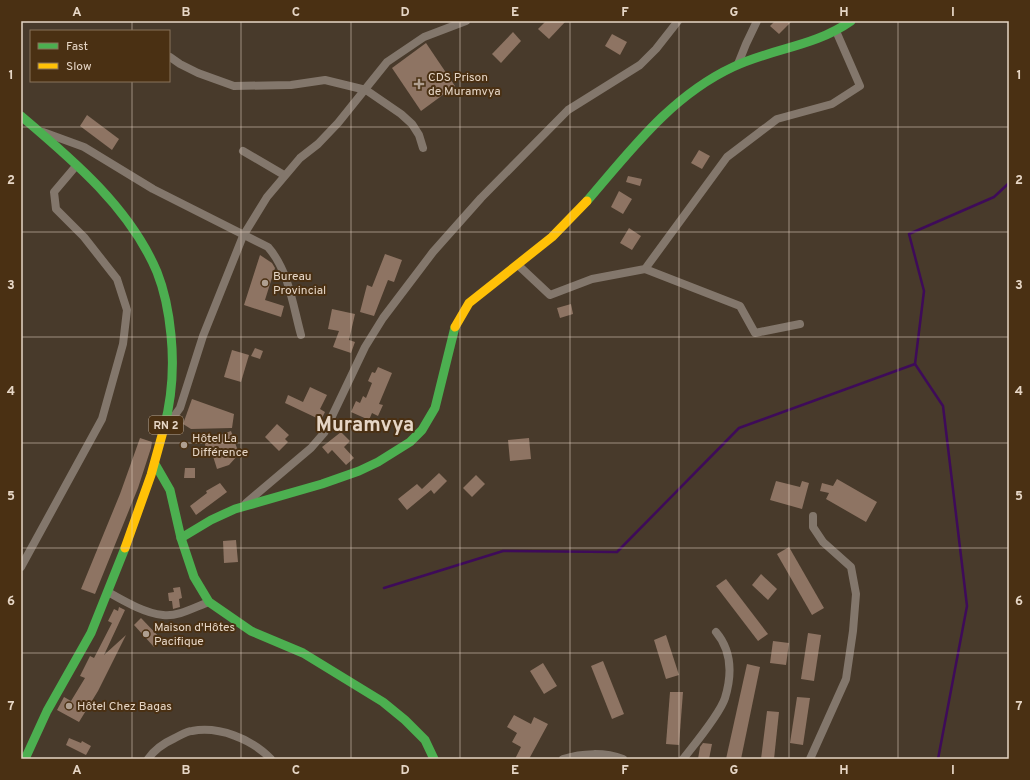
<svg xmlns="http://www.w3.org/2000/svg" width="1030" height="780" viewBox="0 0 1030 780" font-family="Overpass,sans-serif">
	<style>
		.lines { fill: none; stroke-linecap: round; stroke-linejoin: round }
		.stream { stroke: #3e0b59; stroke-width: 2.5 }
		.building { fill: #8e7463 }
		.street { stroke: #83776c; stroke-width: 8 }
		.fast { stroke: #4caf50; stroke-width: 9 }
		.slow { stroke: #ffc107; stroke-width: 9 }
		.grid { fill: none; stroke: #e6d6c6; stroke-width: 1; stroke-opacity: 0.55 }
		.poi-dot { fill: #af9f90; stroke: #4a3013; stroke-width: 1.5 }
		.labels { text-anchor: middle; stroke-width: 4; stroke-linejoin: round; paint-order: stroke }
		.shield { fill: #4a3013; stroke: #b7a490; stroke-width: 1 }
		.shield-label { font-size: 11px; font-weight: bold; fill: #e6d6c6 }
		.poi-label { font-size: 12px; fill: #e6d6c6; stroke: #4a3013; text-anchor: start }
		.town-label { font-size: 20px; font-weight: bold; fill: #e6d6c6; stroke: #4a3013 }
		.neatline { fill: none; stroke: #e6d6c6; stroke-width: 1.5 }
		.grid-label { font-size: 13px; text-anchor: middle; font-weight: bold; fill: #e6d6c6 }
	</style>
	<rect width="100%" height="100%" fill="#483a2b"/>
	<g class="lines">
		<g class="stream">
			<path d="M 384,588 L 503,551 L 617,552 L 739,428 L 915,364"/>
			<path d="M 938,759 L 967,606 L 943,406 L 915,364 L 924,291 L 909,234 L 994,197 L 1009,183"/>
		</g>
	</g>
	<g class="building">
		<path d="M 546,21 L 566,21 L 549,39 L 538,29 Z"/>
		<path d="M 775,21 L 792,21 L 779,34 L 770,26 Z"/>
		<path d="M 513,32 L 521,41 L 501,63 L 492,54 Z"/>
		<path d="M 612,34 L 627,42 L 620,55 L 605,46 Z"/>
		<path d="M 426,43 L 455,86 L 421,111 L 392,68 Z"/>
		<path d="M 87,115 L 119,139 L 112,150 L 80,126 Z"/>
		<path d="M 699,150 L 710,156 L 702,169 L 691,163 Z"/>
		<path d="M 628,176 L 642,179 L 640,186 L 626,182 Z"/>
		<path d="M 619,191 L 632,199 L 623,214 L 611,207 Z"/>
		<path d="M 629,228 L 641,236 L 632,250 L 620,243 Z"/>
		<path d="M 385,254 L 402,260 L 394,282 L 388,280 L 374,316 L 360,312 L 367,285 L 372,287 Z"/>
		<path d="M 260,255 L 272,263 L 275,268 L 265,300 L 284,306 L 281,317 L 244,305 Z"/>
		<path d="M 571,304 L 573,314 L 560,318 L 557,308 Z"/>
		<path d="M 332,309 L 355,314 L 349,340 L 355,342 L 351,353 L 333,347 L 339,331 L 328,329 Z"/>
		<path d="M 255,348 L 263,351 L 260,359 L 251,356 Z"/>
		<path d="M 232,350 L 249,355 L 241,382 L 224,377 Z"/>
		<path d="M 378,367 L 392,373 L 379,404 L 383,405 L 378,416 L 372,413 L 369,420 L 351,412 L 356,401 L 360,403 L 363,396 L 366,398 L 372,383 L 368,381 L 372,372 L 375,373 Z"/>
		<path d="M 310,387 L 327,395 L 320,409 L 325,412 L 321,420 L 285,403 L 288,395 L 303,402 Z"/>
		<path d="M 192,399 L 234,414 L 232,428 L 191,429 L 183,424 Z"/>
		<path d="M 277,424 L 289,435 L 285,439 L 288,442 L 279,451 L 265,437 Z"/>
		<path d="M 231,431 L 239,454 L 229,465 L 217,469 L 212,453 L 208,455 L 204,441 Z"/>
		<path d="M 341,432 L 350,441 L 344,447 L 354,458 L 346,465 L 332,450 L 328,454 L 322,447 Z"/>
		<path d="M 140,438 L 152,442 L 151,448 L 138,488 L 95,594 L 81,589 L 120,494 Z"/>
		<path d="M 529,438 L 531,459 L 510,461 L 508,440 Z"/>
		<path d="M 185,468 L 195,468 L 195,478 L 184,478 Z"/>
		<path d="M 439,473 L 447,481 L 434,494 L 431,490 L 407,510 L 398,499 L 417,484 L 422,489 Z"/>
		<path d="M 476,475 L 485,484 L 472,497 L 463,488 Z"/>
		<path d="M 837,479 L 877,502 L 866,522 L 826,499 L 829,493 L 820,491 L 822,483 L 833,486 Z"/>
		<path d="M 776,481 L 800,487 L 802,481 L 809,483 L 802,509 L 770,500 Z"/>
		<path d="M 220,483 L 227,492 L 196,515 L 190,506 L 207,493 L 206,491 Z"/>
		<path d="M 236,540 L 238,562 L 224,563 L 223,541 Z"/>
		<path d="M 789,547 L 824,608 L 812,615 L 777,554 Z"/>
		<path d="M 761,574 L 777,589 L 768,600 L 752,585 Z"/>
		<path d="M 726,579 L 768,634 L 758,641 L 716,586 Z"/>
		<path d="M 180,587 L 182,598 L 179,599 L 180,607 L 173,609 L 172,601 L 169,601 L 168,593 L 174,592 L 173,588 Z"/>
		<path d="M 119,607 L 125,610 L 104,655 L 126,635 L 98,691 L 79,722 L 57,710 L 64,697 L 71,701 L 85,678 L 80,676 L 90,656 L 94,658 L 112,623 L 108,621 L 114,609 L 118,611 Z"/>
		<path d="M 141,618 L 162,640 L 154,647 L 134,625 Z"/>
		<path d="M 808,633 L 821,635 L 814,681 L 801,679 Z"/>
		<path d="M 666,635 L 679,675 L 666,679 L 654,640 Z"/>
		<path d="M 773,641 L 789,643 L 786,665 L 770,663 Z"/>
		<path d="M 603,661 L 624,714 L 612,719 L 591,666 Z"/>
		<path d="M 543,663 L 557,686 L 544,694 L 530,671 Z"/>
		<path d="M 747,664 L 760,667 L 741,759 L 726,759 Z"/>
		<path d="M 670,692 L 683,692 L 679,745 L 666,744 Z"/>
		<path d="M 797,697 L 810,698 L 803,745 L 790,743 Z"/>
		<path d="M 767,711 L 779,712 L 774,759 L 761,759 Z"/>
		<path d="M 514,715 L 531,724 L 534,717 L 548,724 L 529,759 L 515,759 L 521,747 L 512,742 L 517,733 L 507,727 Z"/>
		<path d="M 69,738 L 81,743 L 82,741 L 91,746 L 86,755 L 66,745 Z"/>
		<path d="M 703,743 L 712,744 L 709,759 L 698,759 L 700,747 Z"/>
	</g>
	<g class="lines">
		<g class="street">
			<path d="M 170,57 L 180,64 L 198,73 L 234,86 L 291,85 L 325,80 L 366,90 L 401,114 L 412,124 L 419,135 L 423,148"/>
			<path d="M 738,64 L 746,44 L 757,21"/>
			<path d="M 43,132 L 84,147 L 153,189 L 268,247 C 289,271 293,306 301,335"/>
			<path d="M 243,151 L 284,175"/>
			<path d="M 518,265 L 550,295 L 592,279 L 645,269 L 727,157 L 777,119 L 832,104 L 860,86 L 836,31"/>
			<path d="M 645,269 L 740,306 L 755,333 L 800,324"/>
			<path d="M 166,424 L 172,419 L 180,408 L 203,336 L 243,236 L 267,197 L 300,158 L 318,144 L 338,123 L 387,62 L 424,37 L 466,21"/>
			<path d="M 246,503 L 311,448 L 324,433 L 365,347 L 383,318 L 433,252 L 481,198 L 568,110 L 640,65 L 656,49 L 678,21"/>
			<path d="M 21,567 L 102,419 L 123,344 L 127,310 L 117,279 L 84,237 L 56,209 L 54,192 L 76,166"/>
			<path d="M 108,592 C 124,601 144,613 163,615 C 178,617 195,607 209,602"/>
			<path d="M 148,759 C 154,750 164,743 175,738 C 180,736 186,731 192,731 C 219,726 252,739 271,759"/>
			<path d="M 563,759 C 582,753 605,752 623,759"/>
			<path d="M 683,759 C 694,745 720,714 725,698 C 732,675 732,651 716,632"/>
			<path d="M 810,759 L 846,679 L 853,631 L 856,594 L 851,567 L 823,542 L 813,527 L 813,516"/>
		</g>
		<g class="fast">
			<path d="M 21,116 C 73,160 130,208 157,272 C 165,292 169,314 171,335 C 174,365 172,398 164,428"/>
			<path d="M 587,201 C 631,150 671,96 733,67 C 773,48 814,47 851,21"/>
			<path d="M 155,464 L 170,490 L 181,538 L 194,577 L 209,602 L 251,631 L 303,653 L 383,702 L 405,720 L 425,740 L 434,759"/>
			<path d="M 181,538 L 211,520 L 235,509 L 322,484 L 359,471 L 378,462 L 410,442 L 422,430 L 435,408 L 455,327"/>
			<path d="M 25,759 L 47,711 L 91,633 L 125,548"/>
		</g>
		<g class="slow">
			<path d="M 455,327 L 469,303 L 552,237 L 587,201"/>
			<path d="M 125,548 L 151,475 L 164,428"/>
		</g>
	</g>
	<path class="grid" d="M 132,21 L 132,31M 241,21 L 241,759M 351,21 L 351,759M 460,21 L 460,759M 570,21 L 570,759M 679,21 L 679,759M 789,21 L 789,759M 898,21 L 898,759M 132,81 L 132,759M 21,127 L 1009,127M 21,232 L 1009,232M 21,337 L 1009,337M 21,443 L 1009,443M 21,548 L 1009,548M 21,653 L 1009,653"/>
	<g class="poi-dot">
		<path d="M417 78h4v4h4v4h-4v4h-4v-4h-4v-4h4z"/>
		<circle cx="265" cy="283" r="4"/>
		<circle cx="184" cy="445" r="4"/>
		<circle cx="146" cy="634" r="4"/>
		<circle cx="69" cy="706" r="4"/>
	</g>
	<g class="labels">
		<rect class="shield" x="149" y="416" width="34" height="18" rx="3"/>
		<g class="shield-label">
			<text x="166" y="429">RN 2</text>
		</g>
		<g class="poi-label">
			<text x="428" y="81">CDS Prison<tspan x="428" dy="14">de Muramvya</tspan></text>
			<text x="273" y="280">Bureau<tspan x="273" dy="14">Provincial</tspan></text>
			<text x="192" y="442">Hôtel La<tspan x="192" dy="14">Différence</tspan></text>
			<text x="154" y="631">Maison d'Hôtes<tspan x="154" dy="14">Pacifique</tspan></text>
			<text x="77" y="710">Hôtel Chez Bagas</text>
		</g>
		<g class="town-label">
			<text x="365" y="431">Muramvya</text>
		</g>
	</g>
	<rect width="1030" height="780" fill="none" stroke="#4a3013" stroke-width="44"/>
	<rect x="30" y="30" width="140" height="52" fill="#4a3013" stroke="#88725b"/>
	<rect x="38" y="43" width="20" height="6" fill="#4caf50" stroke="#88725b"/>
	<text x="66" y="50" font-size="12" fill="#e6d6c6">Fast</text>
	<rect x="38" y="63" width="20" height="6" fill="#ffc107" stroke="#88725b"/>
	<text x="66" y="70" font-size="12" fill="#e6d6c6">Slow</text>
	<rect x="22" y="22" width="986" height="736" class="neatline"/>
	<g class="grid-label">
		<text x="77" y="16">A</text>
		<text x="186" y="16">B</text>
		<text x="296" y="16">C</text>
		<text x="405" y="16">D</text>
		<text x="515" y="16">E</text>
		<text x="625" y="16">F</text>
		<text x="734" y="16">G</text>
		<text x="844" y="16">H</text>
		<text x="953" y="16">I</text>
		<text x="11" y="79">1</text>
		<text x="1019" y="79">1</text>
		<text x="11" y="184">2</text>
		<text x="1019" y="184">2</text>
		<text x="11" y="289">3</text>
		<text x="1019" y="289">3</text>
		<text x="11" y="395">4</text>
		<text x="1019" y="395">4</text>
		<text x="11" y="500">5</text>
		<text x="1019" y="500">5</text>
		<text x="11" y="605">6</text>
		<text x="1019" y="605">6</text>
		<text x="11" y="710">7</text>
		<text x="1019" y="710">7</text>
		<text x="77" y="774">A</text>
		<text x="186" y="774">B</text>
		<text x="296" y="774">C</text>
		<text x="405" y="774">D</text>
		<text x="515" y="774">E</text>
		<text x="625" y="774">F</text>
		<text x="734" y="774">G</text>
		<text x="844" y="774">H</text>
		<text x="953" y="774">I</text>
	</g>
</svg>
